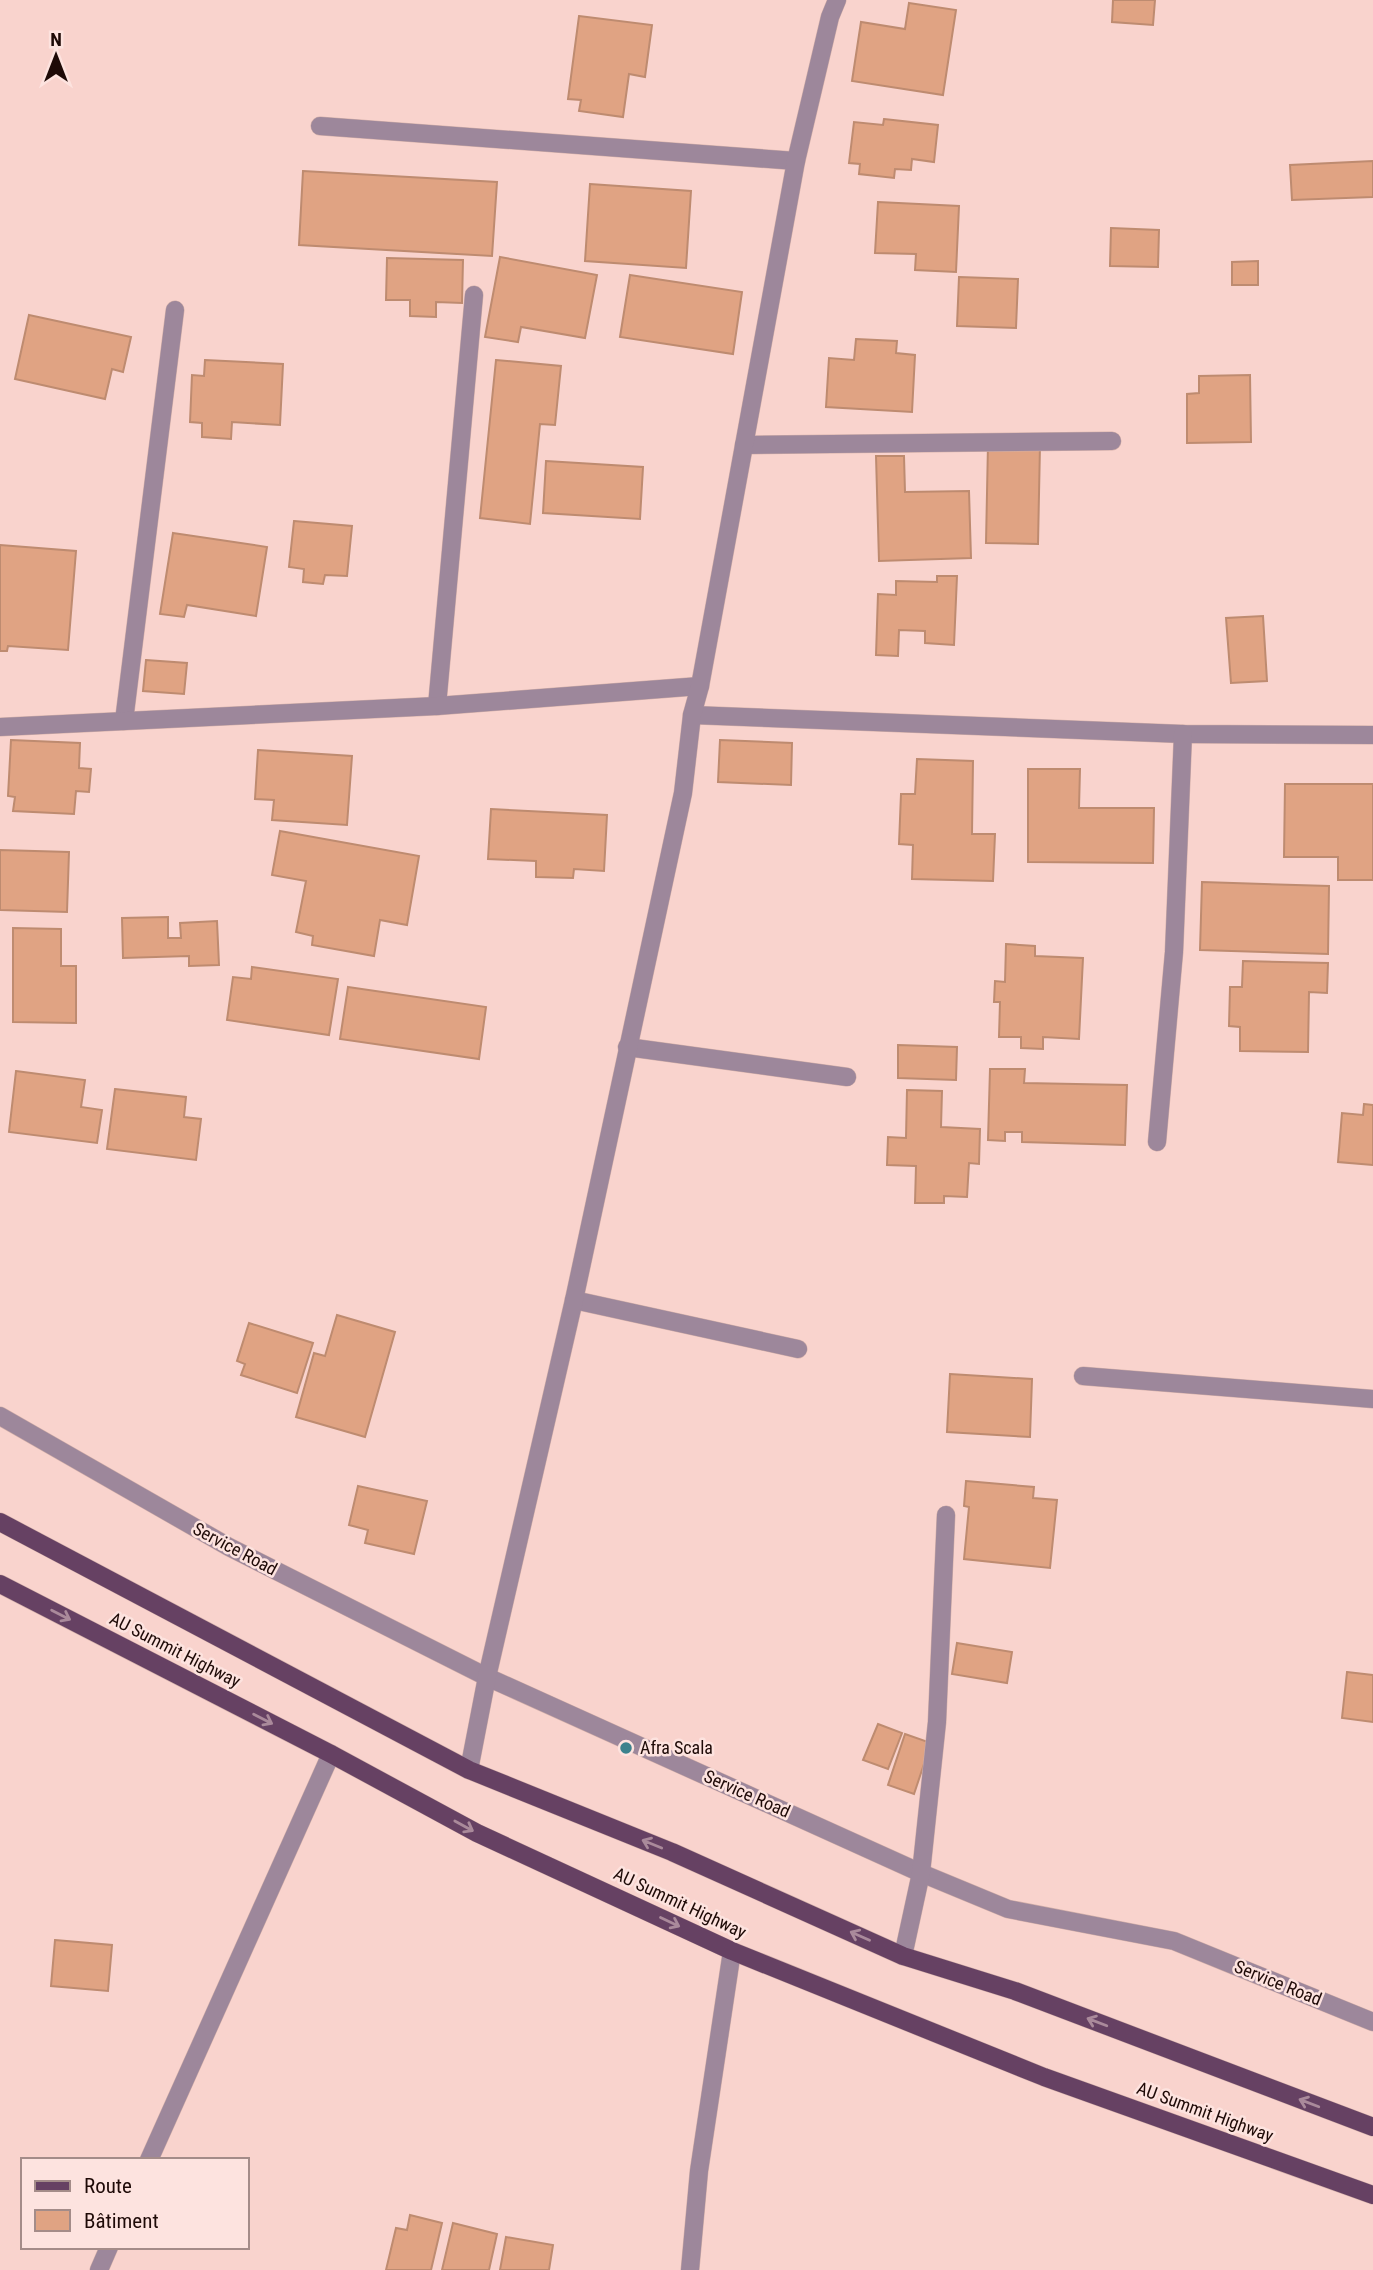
<svg xmlns="http://www.w3.org/2000/svg" width="1373" height="2270" viewBox="0 0 1373 2270" font-family="'Roboto Condensed',sans-serif">
	<style>
		.building { fill: #e0a383; stroke: #be8b70; stroke-width: 2 }
		.lines { fill: none; stroke-linecap: round; stroke-linejoin: round }
		.street-casing { stroke: #d2afa9; stroke-width: 19 }
		.primary-casing { stroke: #d2afa9; stroke-width: 19 }
		.street { stroke: #9d879b; stroke-width: 18 }
		.primary { stroke: #664163; stroke-width: 18 }
		.oneway { stroke: #aa8a9b }
		.poi-dot { fill: #3c828d; stroke: #fde3df; stroke-width: 2.5 }
		.labels { text-anchor: middle; stroke-width: 5; stroke-linejoin: round; paint-order: stroke }
		.street-label { font-size: 18px; fill: #1e0a07; stroke: #fde3df }
		.poi-label { font-size: 18px; fill: #1e0a07; stroke: #fde3df; text-anchor: start }
	</style>
	<rect width="100%" height="100%" fill="#f9d3cd"/>
	<g class="building">
		<path d="M 1113,0 L 1155,0 L 1153,25 L 1112,22 Z"/>
		<path d="M 909,3 L 956,10 L 943,95 L 852,81 L 861,22 L 905,29 Z"/>
		<path d="M 579,16 L 652,25 L 645,77 L 629,74 L 623,117 L 579,111 L 581,100 L 568,99 Z"/>
		<path d="M 884,119 L 938,125 L 934,162 L 912,159 L 911,170 L 895,169 L 894,178 L 859,174 L 860,164 L 849,163 L 854,122 L 883,125 Z"/>
		<path d="M 1373,161 L 1373,197 L 1292,200 L 1290,165 Z"/>
		<path d="M 303,171 L 497,182 L 492,256 L 299,245 Z"/>
		<path d="M 590,184 L 691,191 L 686,268 L 585,261 Z"/>
		<path d="M 878,202 L 959,206 L 956,272 L 915,270 L 916,254 L 875,253 Z"/>
		<path d="M 1111,228 L 1159,230 L 1158,267 L 1110,266 Z"/>
		<path d="M 500,257 L 597,275 L 585,338 L 521,327 L 518,342 L 485,337 Z"/>
		<path d="M 387,258 L 463,260 L 462,303 L 436,302 L 436,317 L 410,316 L 410,300 L 386,300 Z"/>
		<path d="M 1258,261 L 1258,285 L 1232,285 L 1232,262 Z"/>
		<path d="M 630,275 L 742,292 L 733,354 L 620,337 Z"/>
		<path d="M 959,277 L 1018,279 L 1016,328 L 957,326 Z"/>
		<path d="M 29,315 L 131,337 L 123,372 L 112,369 L 105,399 L 15,379 Z"/>
		<path d="M 856,339 L 897,341 L 896,353 L 915,355 L 912,412 L 826,407 L 829,358 L 854,360 Z"/>
		<path d="M 205,360 L 283,364 L 280,425 L 232,422 L 231,439 L 202,437 L 202,423 L 190,422 L 192,375 L 204,376 Z"/>
		<path d="M 496,360 L 561,366 L 555,425 L 540,424 L 530,524 L 480,518 Z"/>
		<path d="M 1250,375 L 1251,442 L 1187,443 L 1187,394 L 1199,393 L 1199,376 Z"/>
		<path d="M 988,444 L 1040,445 L 1038,544 L 986,543 Z"/>
		<path d="M 876,456 L 904,456 L 905,492 L 969,491 L 971,558 L 879,561 Z"/>
		<path d="M 546,461 L 643,467 L 640,519 L 543,513 Z"/>
		<path d="M 294,521 L 352,526 L 347,576 L 325,575 L 323,584 L 303,582 L 304,569 L 289,567 Z"/>
		<path d="M 173,533 L 267,547 L 256,616 L 187,605 L 184,617 L 160,614 Z"/>
		<path d="M 0,545 L 76,551 L 68,650 L 8,646 L 7,651 L 0,651 Z"/>
		<path d="M 937,576 L 957,576 L 954,645 L 925,643 L 925,631 L 899,630 L 898,656 L 876,655 L 878,594 L 896,595 L 896,581 L 937,582 Z"/>
		<path d="M 1263,616 L 1267,681 L 1231,683 L 1226,618 Z"/>
		<path d="M 146,660 L 187,663 L 184,694 L 143,691 Z"/>
		<path d="M 11,740 L 80,743 L 79,768 L 91,769 L 89,792 L 76,791 L 74,814 L 13,811 L 15,797 L 8,796 Z"/>
		<path d="M 720,740 L 792,743 L 791,785 L 718,782 Z"/>
		<path d="M 258,750 L 352,756 L 347,825 L 272,820 L 274,800 L 255,799 Z"/>
		<path d="M 917,759 L 973,761 L 972,834 L 995,834 L 993,881 L 912,879 L 913,845 L 899,844 L 901,794 L 915,794 Z"/>
		<path d="M 1028,769 L 1080,769 L 1079,808 L 1154,808 L 1153,863 L 1028,862 Z"/>
		<path d="M 1285,784 L 1373,784 L 1373,880 L 1338,880 L 1338,857 L 1284,857 Z"/>
		<path d="M 491,809 L 607,815 L 604,871 L 574,869 L 573,878 L 536,877 L 536,861 L 488,859 Z"/>
		<path d="M 280,831 L 419,856 L 407,925 L 380,920 L 374,956 L 312,945 L 313,936 L 296,932 L 306,881 L 272,875 Z"/>
		<path d="M 0,850 L 69,852 L 67,912 L 0,910 Z"/>
		<path d="M 1202,882 L 1329,886 L 1328,954 L 1200,950 Z"/>
		<path d="M 168,917 L 168,938 L 181,938 L 180,923 L 217,921 L 219,965 L 189,966 L 189,956 L 123,958 L 122,918 Z"/>
		<path d="M 13,928 L 61,929 L 61,966 L 76,966 L 76,1023 L 13,1022 Z"/>
		<path d="M 1006,944 L 1035,946 L 1035,956 L 1083,958 L 1079,1039 L 1043,1037 L 1043,1049 L 1021,1048 L 1021,1037 L 999,1037 L 1000,1002 L 994,1002 L 995,981 L 1005,982 Z"/>
		<path d="M 1243,961 L 1328,963 L 1327,993 L 1309,992 L 1308,1052 L 1240,1051 L 1240,1027 L 1229,1026 L 1230,987 L 1242,987 Z"/>
		<path d="M 252,967 L 338,979 L 329,1035 L 227,1020 L 233,977 L 251,979 Z"/>
		<path d="M 348,987 L 486,1007 L 479,1059 L 340,1039 Z"/>
		<path d="M 898,1045 L 957,1047 L 956,1080 L 898,1078 Z"/>
		<path d="M 990,1069 L 1025,1069 L 1024,1083 L 1127,1085 L 1125,1145 L 1022,1142 L 1022,1132 L 1005,1132 L 1005,1141 L 988,1140 Z"/>
		<path d="M 16,1071 L 85,1080 L 81,1107 L 102,1110 L 97,1143 L 9,1132 Z"/>
		<path d="M 115,1089 L 186,1097 L 184,1117 L 201,1119 L 196,1160 L 107,1149 Z"/>
		<path d="M 907,1090 L 942,1091 L 941,1127 L 980,1129 L 979,1164 L 969,1163 L 967,1197 L 944,1196 L 944,1203 L 915,1203 L 916,1166 L 887,1165 L 888,1137 L 906,1138 Z"/>
		<path d="M 1364,1104 L 1373,1105 L 1373,1165 L 1338,1162 L 1342,1113 L 1363,1115 Z"/>
		<path d="M 337,1315 L 395,1332 L 365,1437 L 296,1417 L 314,1353 L 325,1356 Z"/>
		<path d="M 249,1323 L 313,1343 L 297,1393 L 241,1375 L 245,1364 L 237,1361 Z"/>
		<path d="M 950,1374 L 1032,1379 L 1030,1437 L 947,1432 Z"/>
		<path d="M 966,1481 L 1034,1487 L 1033,1498 L 1057,1500 L 1050,1568 L 964,1559 L 969,1507 L 964,1506 Z"/>
		<path d="M 358,1486 L 427,1501 L 414,1554 L 365,1543 L 368,1530 L 349,1525 Z"/>
		<path d="M 957,1643 L 1012,1652 L 1007,1683 L 952,1674 Z"/>
		<path d="M 1347,1672 L 1373,1675 L 1373,1722 L 1342,1718 Z"/>
		<path d="M 878,1724 L 902,1733 L 888,1769 L 863,1760 Z"/>
		<path d="M 905,1734 L 931,1743 L 914,1794 L 888,1785 Z"/>
		<path d="M 55,1940 L 112,1945 L 108,1991 L 51,1986 Z"/>
		<path d="M 410,2215 L 442,2223 L 431,2270 L 386,2270 L 396,2228 L 407,2230 Z"/>
		<path d="M 453,2223 L 497,2234 L 489,2270 L 442,2270 Z"/>
		<path d="M 506,2237 L 553,2245 L 549,2270 L 500,2270 Z"/>
	</g>
	<g class="lines">
		<defs>
			<g id="street">
				<path d="M 320,126 L 796,161"/>
				<path d="M 744,445 L 1112,441"/>
				<path d="M 437,706 L 474,295"/>
				<path d="M 692,715 L 1183,734 L 1373,735"/>
				<path d="M 124,721 L 175,310"/>
				<path d="M 0,727 L 437,706 L 700,686"/>
				<path d="M 627,1047 L 847,1077"/>
				<path d="M 1157,1142 L 1174,952 L 1183,734"/>
				<path d="M 574,1300 L 798,1349"/>
				<path d="M 1083,1376 L 1373,1399"/>
				<path d="M 0,1416 L 229,1547 L 487,1677 L 921,1873 L 1008,1909 L 1174,1941 L 1373,2022"/>
				<path d="M 469,1770 L 487,1677 L 574,1300 L 683,793 L 692,715 L 700,686 L 796,161 L 830,17 L 837,0"/>
				<path d="M 903,1956 L 921,1873 L 937,1722 L 946,1515"/>
				<path d="M 149,2160 L 331,1754"/>
				<path d="M 99,2270 L 109,2247"/>
				<path d="M 690,2270 L 699,2171 L 732,1951"/>
			</g>
			<g id="primary">
				<path d="M 0,1522 L 469,1770 L 672,1852 L 903,1956 L 1015,1991 L 1373,2127"/>
				<path d="M 0,1584 L 331,1754 L 477,1833 L 732,1951 L 1044,2077 L 1373,2195"/>
			</g>
		</defs>
		<use href="#street" class="street-casing"/>
		<use href="#primary" class="primary-casing"/>
		<use href="#street" class="street"/>
		<use href="#primary" class="primary"/>
	</g>
	<defs><path id="oneway-shaft" d="M-6 0H5M1.5-3L5.5 0L1.5 3" fill="none" stroke-width="1.6" stroke-linecap="round" stroke-linejoin="round" transform="scale(1.75)"/></defs>
	<g class="oneway">
		<use href="#oneway-shaft" transform="translate(61 1615) rotate(27)"/>
		<use href="#oneway-shaft" transform="translate(263 1719) rotate(27)"/>
		<use href="#oneway-shaft" transform="translate(464 1826) rotate(29)"/>
		<use href="#oneway-shaft" transform="translate(652 1844) rotate(-158)"/>
		<use href="#oneway-shaft" transform="translate(670 1922) rotate(25)"/>
		<use href="#oneway-shaft" transform="translate(860 1936) rotate(-156)"/>
		<use href="#oneway-shaft" transform="translate(1097 2022) rotate(-159)"/>
		<use href="#oneway-shaft" transform="translate(1309 2103) rotate(-159)"/>
	</g>
	<circle class="poi-dot" cx="626" cy="1748" r="7"/>
	<g class="labels">
		<g class="street-label">
			<text transform="translate(235 1549) rotate(28)" y="6">Service Road</text>
			<text transform="translate(175 1650) rotate(27)" y="6">AU Summit Highway</text>
			<text transform="translate(747 1794) rotate(24)" y="6">Service Road</text>
			<text transform="translate(680 1903) rotate(25)" y="6">AU Summit Highway</text>
			<text transform="translate(1278 1983) rotate(22)" y="6">Service Road</text>
			<text transform="translate(1205 2112) rotate(20)" y="6">AU Summit Highway</text>
		</g>
		<g class="poi-label">
			<text x="640" y="1754">Afra Scala</text>
		</g>
	</g>
	<rect x="21" y="2158" width="228" height="91" fill="#fde3df" stroke="#a48c89" stroke-width="2"/>
	<rect x="35" y="2181" width="35" height="10" fill="#664163" stroke="#a48c89" stroke-width="2"/>
	<text x="84" y="2193" font-size="21" fill="#1e0a07">Route</text>
	<rect x="35" y="2210" width="35" height="21" fill="#e0a383" stroke="#a48c89" stroke-width="2"/>
	<text x="84" y="2228" font-size="21" fill="#1e0a07">Bâtiment</text>
	<g transform="translate(56 56)" stroke="#fde3df" stroke-width="5" paint-order="stroke">
	<path d="M0-5L12 26L0 18L-12 26Z" fill="#1e0a07"/>
	<text y="-10" font-size="19" font-weight="bold" text-anchor="middle" fill="#1e0a07">N</text>
	</g>
</svg>
